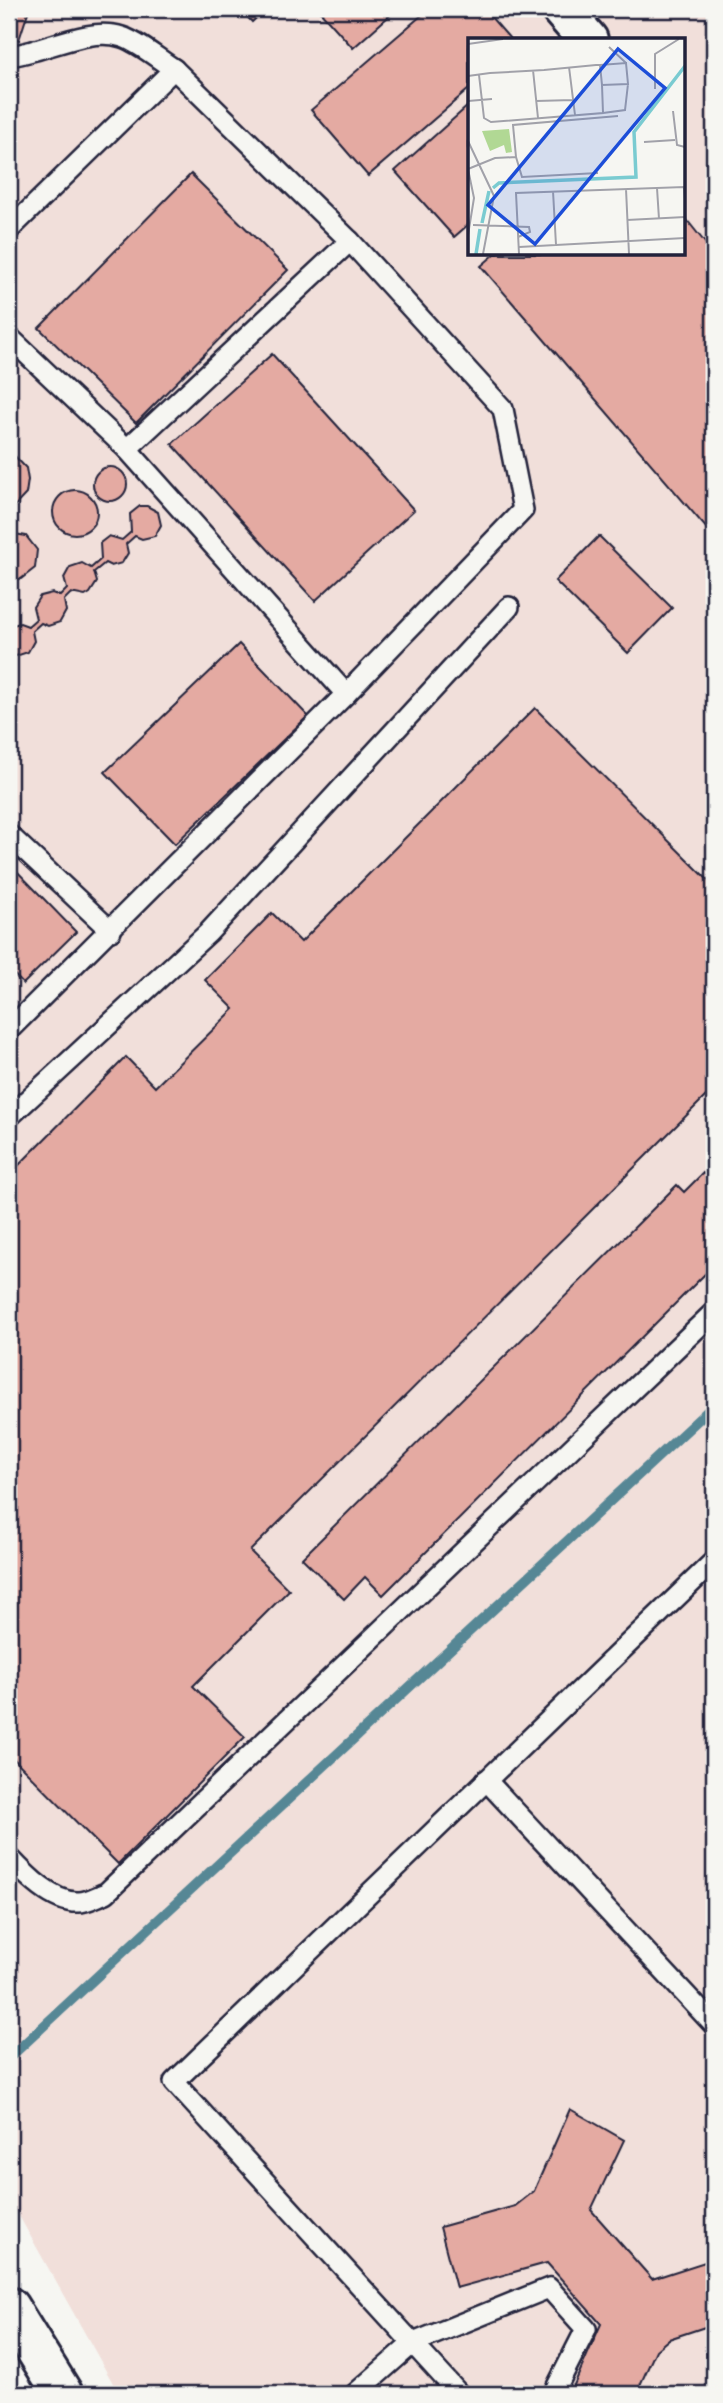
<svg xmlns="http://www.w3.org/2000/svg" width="723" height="2403" viewBox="0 0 723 2403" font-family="Dekko,sans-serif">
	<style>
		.built { fill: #f1dfda; fill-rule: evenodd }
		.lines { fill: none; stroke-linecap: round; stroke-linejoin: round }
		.stream { stroke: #578795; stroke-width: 10 }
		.building { fill: #e4aaa2; stroke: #22223b; stroke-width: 2 }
		.service-casing { stroke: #22223b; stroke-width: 24 }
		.minor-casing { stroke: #22223b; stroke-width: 44 }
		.tertiary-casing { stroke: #22223b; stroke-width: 44 }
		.service { stroke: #f6f6f2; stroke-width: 19 }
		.minor { stroke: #f6f6f2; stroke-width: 38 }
		.tertiary { stroke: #f6f6f2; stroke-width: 38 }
		.inset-river { fill: none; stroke: #7acbd1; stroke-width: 3.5 }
		.inset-road { fill: none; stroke: #a1a1a9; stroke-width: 2 }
		.view { fill: #1d4ed8; fill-opacity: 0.15; stroke: #1d4ed8; stroke-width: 3.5 }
		.inset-edge { fill: none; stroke: #22223b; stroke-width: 3.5 }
	</style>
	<rect width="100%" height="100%" fill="#f6f6f2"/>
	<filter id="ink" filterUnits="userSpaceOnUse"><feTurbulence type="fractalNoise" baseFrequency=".0143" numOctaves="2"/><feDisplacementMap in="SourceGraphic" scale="14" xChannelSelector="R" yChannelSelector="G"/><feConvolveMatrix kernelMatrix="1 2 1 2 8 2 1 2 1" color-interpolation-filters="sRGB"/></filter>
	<g filter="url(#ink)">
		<path class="built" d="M 9,9 L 714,9 L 714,2394 L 119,2394 L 9,2198 ZM 469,40 L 683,40 L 683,254 L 469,254 Z"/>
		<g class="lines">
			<path class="stream" d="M 9,2058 L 714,1405"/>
		</g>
		<g class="building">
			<path d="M 9,9 L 29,9 L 19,40 L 9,36 Z"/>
			<path d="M 240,9 L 266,9 L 252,22 Z"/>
			<path d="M 318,9 L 397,9 L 353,48 Z"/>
			<path d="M 429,9 L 484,9 L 511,40 L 469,40 L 469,89 L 368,176 L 311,110 Z"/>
			<path d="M 469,105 L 469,224 L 454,237 L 395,171 Z"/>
			<path d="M 191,174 L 288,270 L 136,423 L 39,328 Z"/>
			<path d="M 683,215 L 714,254 L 714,537 L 481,266 L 495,254 L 683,254 Z"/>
			<path d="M 272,354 L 414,510 L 315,601 L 172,444 Z"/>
			<path d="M 9,450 L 26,468 L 28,480 L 26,494 L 9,512 Z"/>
			<circle cx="110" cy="484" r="17"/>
			<circle cx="75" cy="512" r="22"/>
			<path d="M 140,506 L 147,506 L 158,512 L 161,525 L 155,536 L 142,539 L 135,536 L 126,544 L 128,553 L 122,563 L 111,566 L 105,563 L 94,572 L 97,582 L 90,593 L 85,596 L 71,593 L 64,600 L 66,611 L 60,622 L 48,626 L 41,623 L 32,631 L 34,641 L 28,652 L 16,656 L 9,653 L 9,626 L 20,623 L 28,626 L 36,619 L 33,607 L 40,596 L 52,593 L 60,596 L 67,589 L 64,578 L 70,567 L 82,563 L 91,568 L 101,559 L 100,543 L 109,536 L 122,540 L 131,532 L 130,514 Z"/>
			<path d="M 9,533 L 26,536 L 37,550 L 35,568 L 21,579 L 9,578 Z"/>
			<path d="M 599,536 L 672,608 L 628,653 L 555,581 Z"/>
			<path d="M 239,644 L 308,716 L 175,844 L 105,772 Z"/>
			<path d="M 535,708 L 714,886 L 714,1088 L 250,1551 L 289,1590 L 193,1686 L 245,1737 L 118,1864 L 9,1754 L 9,1175 L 126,1057 L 155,1087 L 234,1009 L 205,980 L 272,913 L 301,942 Z"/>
			<path d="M 9,863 L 76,932 L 23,984 L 9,969 Z"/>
			<path d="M 703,1173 L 714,1184 L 714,1265 L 383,1595 L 365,1577 L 344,1599 L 302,1558 L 677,1185 L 684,1192 Z"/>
			<path d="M 570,2109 L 624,2140 L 591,2210 L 652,2279 L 714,2259 L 714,2324 L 669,2339 L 656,2350 L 636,2394 L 570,2394 L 601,2324 L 547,2263 L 456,2288 L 440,2227 L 515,2206 L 534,2191 Z"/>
		</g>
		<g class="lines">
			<defs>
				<g id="service">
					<path d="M 9,56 C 45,52 87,26 122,37 C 140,43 158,59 174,69"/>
					<path d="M 9,230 L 174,69 L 350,241 L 127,449 L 9,337"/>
					<path d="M 346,694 L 523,510 L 503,409 L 350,241"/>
					<path d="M 9,835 L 111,931"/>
					<path d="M 9,1030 L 346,694 L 127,449"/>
					<path d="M 9,1117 L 208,933 L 509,607"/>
					<path d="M 486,1780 L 714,2025"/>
					<path d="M 9,1857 C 25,1874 53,1904 79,1902 C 87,1902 97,1896 106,1893 L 714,1312"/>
					<path d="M 355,2394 L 413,2343 L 549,2288 L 586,2329 L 553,2394"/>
					<path d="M 459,2394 L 174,2082 L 714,1561"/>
				</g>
				<path id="minor" d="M 561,9 L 588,40"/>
				<path id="tertiary" d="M 9,2307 L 63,2394"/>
			</defs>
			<use href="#service" class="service-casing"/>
			<use href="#minor" class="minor-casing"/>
			<use href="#tertiary" class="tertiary-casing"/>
			<use href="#service" class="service"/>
			<use href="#minor" class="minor"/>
			<use href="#tertiary" class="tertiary"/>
		</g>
	</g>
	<g transform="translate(468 38)">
		<rect width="217" height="217" fill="#f6f6f2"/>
		<path d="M 41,91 L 44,114 L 38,115 L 36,107 L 22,113 L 14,93 Z" fill="#b1d894"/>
		<path class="inset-river" d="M 25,150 L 31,145 L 168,139 L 166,94 L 217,28M 14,185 L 21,153M 8,216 L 12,191"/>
		<path class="inset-road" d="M 0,6 L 35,1M 141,9 L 158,25M 101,29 L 107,77M 65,32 L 70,80M 11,37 L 16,80 L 23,84 L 135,75 L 134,47M 0,38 L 22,35 L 76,32 L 128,27 L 132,27 L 158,25 L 160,46 L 134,47 L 132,27M 187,51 L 187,16 L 211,1M 0,63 L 24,61M 68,63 L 105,62M 205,73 L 209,107 L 217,109M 135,75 L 157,72 L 160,46M 0,103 L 26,158 L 15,216M 176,104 L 207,102M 48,119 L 54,139 L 130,135M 0,131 L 27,120 L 48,119 L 45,87 L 150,78M 0,131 L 6,160 L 0,197M 189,150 L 191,181M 158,151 L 161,216M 85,153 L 88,207M 159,182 L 217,179M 5,187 L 61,189 L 62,194 L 50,199M 51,209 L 217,200M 51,216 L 48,155 L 216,149 L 217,161"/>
		<path class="view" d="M 150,11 L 197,50 L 67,206 L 20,167 Z"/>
		<rect width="217" height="217" class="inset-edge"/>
	</g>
	<rect width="723" height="2403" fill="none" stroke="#f6f6f2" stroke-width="35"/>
	<rect x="18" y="18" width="688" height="2368" fill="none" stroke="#22223b" stroke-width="2.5" filter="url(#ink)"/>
</svg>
